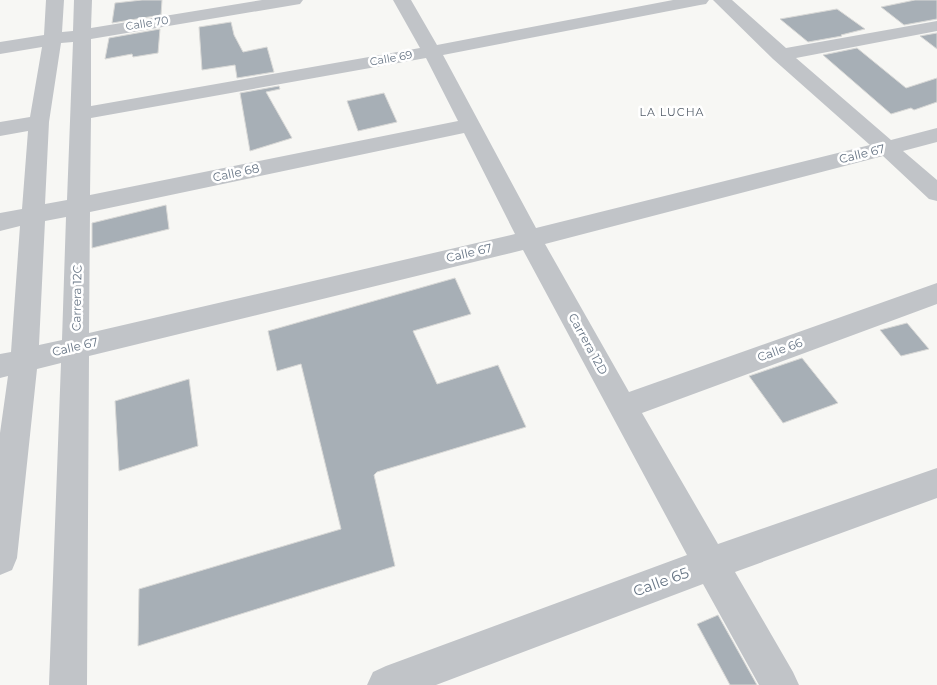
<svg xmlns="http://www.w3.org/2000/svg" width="937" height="685" viewBox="0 0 937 685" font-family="Montserrat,sans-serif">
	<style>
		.building { fill: #a7afb6; stroke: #d9d9d7 }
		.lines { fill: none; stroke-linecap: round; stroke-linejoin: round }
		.minor { fill: #c1c4c8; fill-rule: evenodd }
		.labels { text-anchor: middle; stroke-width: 5; stroke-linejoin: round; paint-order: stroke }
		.far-street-label { font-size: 11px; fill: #677585; stroke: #fff }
		.far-neighbourhood-label { font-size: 11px; letter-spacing: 1px; fill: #555f6a; stroke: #fff }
		.street-label { font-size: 12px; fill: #677585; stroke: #fff }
		.near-street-label { font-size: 15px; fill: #677585; stroke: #fff }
	</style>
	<rect width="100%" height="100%" fill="#f7f7f4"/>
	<g class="building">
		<path d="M 142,0 L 162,0 L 161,15 L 112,23 L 115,3 Z"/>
		<path d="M 915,0 L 937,0 L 937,19 L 904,25 L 881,7 Z"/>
		<path d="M 837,9 L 865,29 L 841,35 L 842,36 L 808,42 L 780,19 Z"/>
		<path d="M 231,22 L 234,35 L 243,52 L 267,47 L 274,72 L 237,78 L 235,65 L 202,70 L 199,27 Z"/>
		<path d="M 160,29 L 158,53 L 133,57 L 132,54 L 105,59 L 109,38 Z"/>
		<path d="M 937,33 L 937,49 L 920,36 Z"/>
		<path d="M 857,48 L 906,88 L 937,78 L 937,102 L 914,110 L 911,108 L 891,114 L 823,55 Z"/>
		<path d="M 279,86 L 280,89 L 266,92 L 292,138 L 250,151 L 240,93 Z"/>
		<path d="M 384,93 L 397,122 L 358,131 L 347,101 Z"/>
		<path d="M 166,205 L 169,229 L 92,248 L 92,223 Z"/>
		<path d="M 455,278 L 471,314 L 413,331 L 437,384 L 498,365 L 526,427 L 377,472 L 374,475 L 395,566 L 138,646 L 139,589 L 341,529 L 301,364 L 277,371 L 268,331 Z"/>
		<path d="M 907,323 L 929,349 L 901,356 L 880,330 Z"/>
		<path d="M 802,358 L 838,403 L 783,423 L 749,376 Z"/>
		<path d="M 189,379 L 198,446 L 119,471 L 115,401 Z"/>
		<path d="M 718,615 L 757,685 L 730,685 L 697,624 Z"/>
	</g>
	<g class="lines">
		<path class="minor" d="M 46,0 L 64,0 L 62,32 L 73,31 L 74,0 L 92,0 L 91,28 L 262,0 L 303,0 L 300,4 L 294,5 L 91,39 L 91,106 L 420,48 L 393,0 L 411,0 L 437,45 L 673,0 L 709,0 L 706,4 L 700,5 L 443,55 L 536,228 L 870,145 L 773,59 L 713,0 L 732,0 L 786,48 L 937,21 L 937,31 L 796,58 L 891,140 L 937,128 L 937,142 L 903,151 L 937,180 L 937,201 L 929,199 L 883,156 L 545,244 L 629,392 L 937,283 L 937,304 L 642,413 L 718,544 L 937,468 L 937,498 L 735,572 L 793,672 L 799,685 L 759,685 L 703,584 L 436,685 L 367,685 L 373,672 L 386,666 L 687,555 L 523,250 L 89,356 L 87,685 L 49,685 L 61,363 L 37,369 L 17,558 L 12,570 L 0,575 L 0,433 L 8,376 L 0,378 L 0,354 L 11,352 L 20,226 L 0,231 L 0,213 L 22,209 L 28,131 L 0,136 L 0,122 L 30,117 L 42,47 L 0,54 L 0,42 L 44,35 ZM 73,42 L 67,200 L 45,204 L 49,122 L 61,43 ZM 426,58 L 458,121 L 90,195 L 91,118 ZM 464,133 L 515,234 L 89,333 L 90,212 ZM 66,217 L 62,340 L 39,345 L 45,221 Z"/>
	</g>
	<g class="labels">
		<g class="far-street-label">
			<text transform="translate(147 23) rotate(-9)" y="4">Calle 70</text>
			<text transform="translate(391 58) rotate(-10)" y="4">Calle 69</text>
		</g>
		<g class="far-neighbourhood-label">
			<text x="672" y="116">LA LUCHA</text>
		</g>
		<g class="street-label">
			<text transform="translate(862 154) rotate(-14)" y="4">Calle 67</text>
			<text transform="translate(236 173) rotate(-12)" y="4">Calle 68</text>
			<text transform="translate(469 253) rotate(-13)" y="4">Calle 67</text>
			<text transform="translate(77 298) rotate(-89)" y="4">Carrera 12C</text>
			<text transform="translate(588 344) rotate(61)" y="4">Carrera 12D</text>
			<text transform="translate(75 347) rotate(-13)" y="4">Calle 67</text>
			<text transform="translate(780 350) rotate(-20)" y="4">Calle 66</text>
		</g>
		<g class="near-street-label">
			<text transform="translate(661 582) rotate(-20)" y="5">Calle 65</text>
		</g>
	</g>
</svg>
